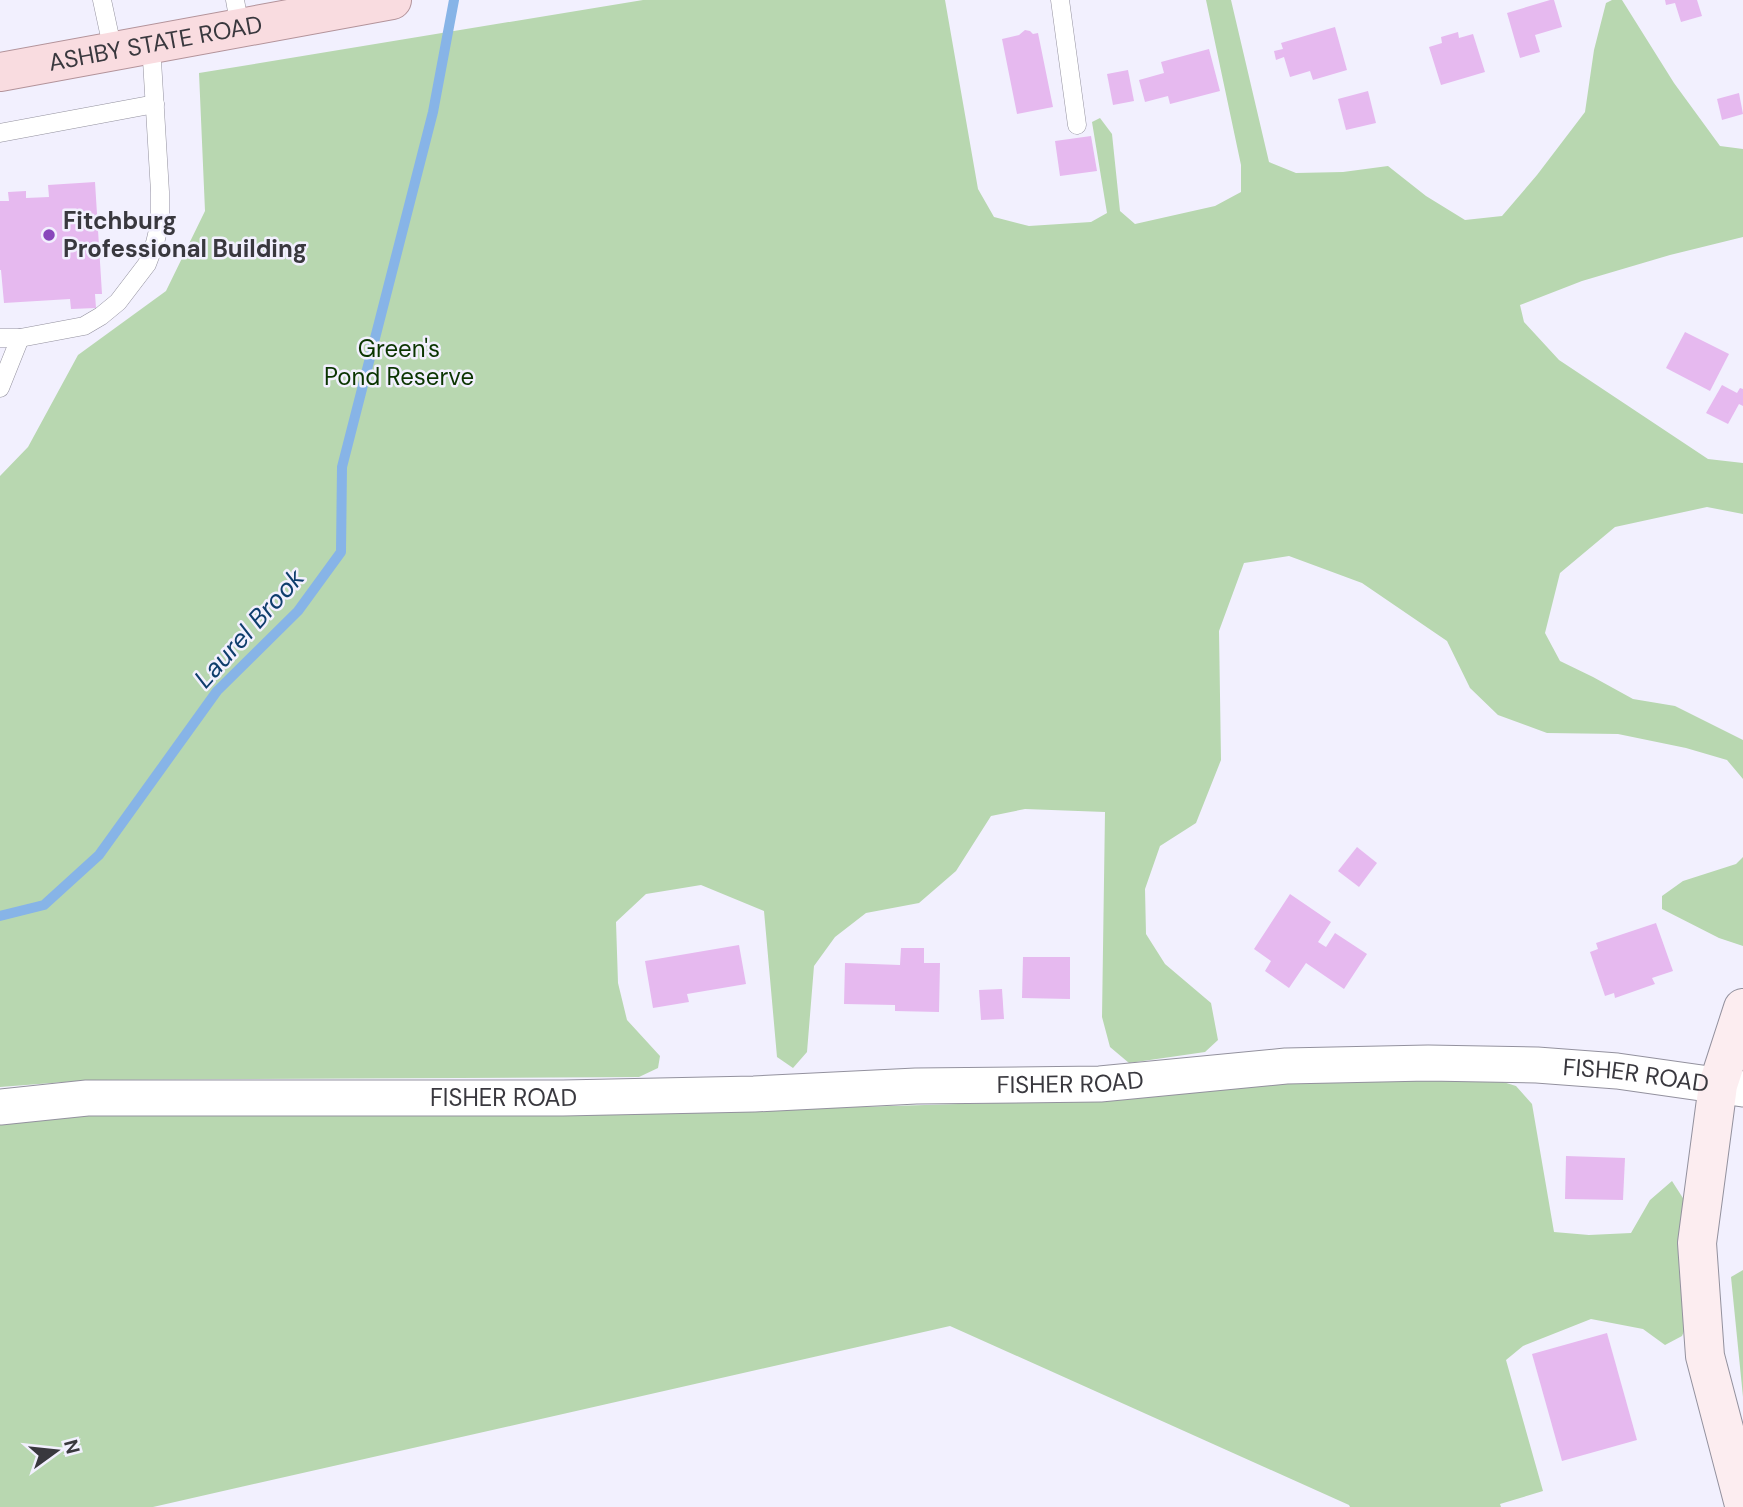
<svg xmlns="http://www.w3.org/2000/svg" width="1743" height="1507" viewBox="0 0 1743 1507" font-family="'DM Sans',sans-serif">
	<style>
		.green { fill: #b8d7b0 }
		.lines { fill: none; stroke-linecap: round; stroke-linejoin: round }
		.stream { stroke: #87b4e7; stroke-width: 10 }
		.building { fill: #e6b9ef }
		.lane-casing { stroke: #93919e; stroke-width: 19 }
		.street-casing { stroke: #93919e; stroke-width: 37 }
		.secondary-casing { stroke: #93919e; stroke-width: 40 }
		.primary-casing { stroke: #b3939a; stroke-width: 40 }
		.lane { stroke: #fff; stroke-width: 18 }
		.street { stroke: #fff; stroke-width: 35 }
		.secondary { stroke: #fcedf0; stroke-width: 38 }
		.primary { stroke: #f9dce0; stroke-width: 38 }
		.poi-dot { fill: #8946bb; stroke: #f2f0fe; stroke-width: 2.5 }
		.labels { text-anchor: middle; stroke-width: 5; stroke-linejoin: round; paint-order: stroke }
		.street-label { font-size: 24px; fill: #39383e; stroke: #f2f0fe }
		.poi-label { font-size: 24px; font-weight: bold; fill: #39383e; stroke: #f2f0fe; text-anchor: start }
		.park-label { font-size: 24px; fill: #0a3500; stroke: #f2f0fe }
		.water-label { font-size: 26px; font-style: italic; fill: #0e3d6c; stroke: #f2f0fe }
	</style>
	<rect width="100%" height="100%" fill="#f2f0fe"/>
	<g class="green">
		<path d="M 643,0 L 945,0 L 978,189 L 994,217 L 1029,226 L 1091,222 L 1107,213 L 1092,122 L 1100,118 L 1112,134 L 1120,211 L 1135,224 L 1215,206 L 1241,192 L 1241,165 L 1206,0 L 1231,0 L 1269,162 L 1296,173 L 1343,172 L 1388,166 L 1426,196 L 1465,220 L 1502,216 L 1537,175 L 1585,112 L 1594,50 L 1606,3 L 1612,0 L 1622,0 L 1674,83 L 1720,146 L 1743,149 L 1743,237 L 1670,255 L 1582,281 L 1520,305 L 1524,322 L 1559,360 L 1708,459 L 1743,463 L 1743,514 L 1707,507 L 1615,527 L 1560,573 L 1545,633 L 1560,661 L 1593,677 L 1633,699 L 1675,706 L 1743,740 L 1743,779 L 1727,760 L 1686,748 L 1618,734 L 1547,733 L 1498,715 L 1470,688 L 1447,641 L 1362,583 L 1289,556 L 1244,563 L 1219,631 L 1221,760 L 1196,823 L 1160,846 L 1145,889 L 1146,934 L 1165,964 L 1211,1003 L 1218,1040 L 1205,1052 L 1129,1063 L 1110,1047 L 1102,1017 L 1105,812 L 1025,809 L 991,816 L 956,871 L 919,903 L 866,913 L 835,937 L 814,966 L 807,1052 L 793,1068 L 777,1057 L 764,911 L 701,885 L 646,894 L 616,922 L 618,983 L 627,1020 L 660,1056 L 658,1068 L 639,1077 L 91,1080 L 0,1087 L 0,476 L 28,447 L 78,355 L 166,291 L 205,211 L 199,73 Z"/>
		<path d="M 1743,857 L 1743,946 L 1719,938 L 1662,909 L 1662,896 L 1683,881 L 1736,864 Z"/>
		<path d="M 1474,1073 L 1516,1086 L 1532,1104 L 1554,1232 L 1589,1235 L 1631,1233 L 1650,1200 L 1672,1181 L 1688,1206 L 1687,1324 L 1682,1336 L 1665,1345 L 1643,1329 L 1591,1319 L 1523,1346 L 1506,1360 L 1543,1491 L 1500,1504 L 1501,1507 L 1350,1507 L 1349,1505 L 950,1326 L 153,1507 L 0,1507 L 0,1120 L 14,1118 L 126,1114 L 789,1109 L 1064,1101 L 1244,1085 Z"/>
		<path d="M 1743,1270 L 1743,1397 L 1731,1277 Z"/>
	</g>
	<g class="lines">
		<path class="stream" d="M 0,916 L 44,905 L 99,855 L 217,691 L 298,611 L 341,552 L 342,467 L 433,112 L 454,0"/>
	</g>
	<g class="building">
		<path d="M 1550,0 L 1554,0 L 1562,27 L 1535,35 L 1540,52 L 1520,58 L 1507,13 Z"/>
		<path d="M 1665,0 L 1697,0 L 1702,16 L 1681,22 L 1675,3 L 1666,5 Z"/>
		<path d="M 1335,27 L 1347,70 L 1313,80 L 1310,71 L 1290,77 L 1284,57 L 1276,60 L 1274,51 L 1283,49 L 1281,43 Z"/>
		<path d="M 1025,30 L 1030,31 L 1033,34 L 1038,33 L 1053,107 L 1017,114 L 1002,39 L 1019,35 Z"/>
		<path d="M 1458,32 L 1459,38 L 1473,34 L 1485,72 L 1441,85 L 1429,47 L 1442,43 L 1441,37 Z"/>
		<path d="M 1209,49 L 1220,91 L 1170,104 L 1168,96 L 1145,102 L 1139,80 L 1164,73 L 1161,62 Z"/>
		<path d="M 1128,70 L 1134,101 L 1113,105 L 1107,74 Z"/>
		<path d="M 1368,91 L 1376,123 L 1346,130 L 1338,99 Z"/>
		<path d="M 1739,93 L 1743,114 L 1722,120 L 1717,99 Z"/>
		<path d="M 1091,136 L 1097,171 L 1060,176 L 1055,141 Z"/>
		<path d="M 95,182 L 102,294 L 95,294 L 96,308 L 71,309 L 70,299 L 4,303 L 1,270 L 0,270 L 0,201 L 9,201 L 8,192 L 26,191 L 26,198 L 49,197 L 48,185 Z"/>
		<path d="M 1685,332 L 1729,354 L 1710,391 L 1666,368 Z"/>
		<path d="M 1722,385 L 1737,393 L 1740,388 L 1743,389 L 1743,406 L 1739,404 L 1728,424 L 1706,413 Z"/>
		<path d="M 1357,847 L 1377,863 L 1359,887 L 1338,871 Z"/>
		<path d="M 1290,894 L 1331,922 L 1318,942 L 1326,947 L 1335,933 L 1367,954 L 1344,989 L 1306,963 L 1289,988 L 1265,971 L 1271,961 L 1254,949 Z"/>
		<path d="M 1656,923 L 1673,971 L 1652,978 L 1655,984 L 1615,998 L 1614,993 L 1605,996 L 1590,952 L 1598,949 L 1596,943 Z"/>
		<path d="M 739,945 L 746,984 L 687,994 L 689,1002 L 653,1008 L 645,961 Z"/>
		<path d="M 901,948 L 924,948 L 924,963 L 940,963 L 939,1012 L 895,1011 L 895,1005 L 844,1004 L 845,963 L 900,965 Z"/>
		<path d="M 1023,957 L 1070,957 L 1070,999 L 1022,998 Z"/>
		<path d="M 1002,989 L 1004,1019 L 981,1020 L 979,990 Z"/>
		<path d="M 1566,1156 L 1625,1158 L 1623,1200 L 1565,1199 Z"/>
		<path d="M 1607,1333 L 1637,1440 L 1562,1461 L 1532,1354 Z"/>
	</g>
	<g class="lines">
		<defs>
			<g id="lane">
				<path d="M 102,0 L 113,51"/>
				<path d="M 235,0 L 240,28"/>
				<path d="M 1060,0 L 1077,125"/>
				<path d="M 0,133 L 155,104"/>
				<path d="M 0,338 L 20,338 L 84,326 L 101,316 L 118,302 L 147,264 L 155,243 L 160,222 L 160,192 L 151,44"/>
				<path d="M 0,388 L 20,338"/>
			</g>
			<g id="street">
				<path id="s1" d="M 0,1107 L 87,1098 L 563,1098 L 754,1094 L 916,1086 L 1100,1084 L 1286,1066 L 1428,1063 L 1537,1065 L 1617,1071 L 1743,1089"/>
			</g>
			<path id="secondary" d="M 1743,1008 L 1718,1085 L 1697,1243 L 1705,1356 L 1743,1501"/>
			<g id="primary">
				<path id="s2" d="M 0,72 L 392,0"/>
			</g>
		</defs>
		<use href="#lane" class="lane-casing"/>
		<use href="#street" class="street-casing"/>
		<use href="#secondary" class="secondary-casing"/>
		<use href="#primary" class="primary-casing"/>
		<use href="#lane" class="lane"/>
		<use href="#street" class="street"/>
		<use href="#secondary" class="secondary"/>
		<use href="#primary" class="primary"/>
	</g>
	<circle class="poi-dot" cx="49" cy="235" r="7"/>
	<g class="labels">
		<g class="street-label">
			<text dy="8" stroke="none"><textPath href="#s2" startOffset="158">ASHBY STATE ROAD</textPath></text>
			<text dy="8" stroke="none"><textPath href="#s1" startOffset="1638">FISHER ROAD</textPath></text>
			<text dy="8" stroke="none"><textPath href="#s1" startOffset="1071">FISHER ROAD</textPath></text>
			<text dy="8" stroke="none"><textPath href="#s1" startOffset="504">FISHER ROAD</textPath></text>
		</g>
		<g class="poi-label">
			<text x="63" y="229">Fitchburg<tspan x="63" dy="28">Professional Building</tspan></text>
		</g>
		<g class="park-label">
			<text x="399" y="357">Green's<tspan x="399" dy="28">Pond Reserve</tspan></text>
		</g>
		<g class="water-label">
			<text transform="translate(249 628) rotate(-48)" y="9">Laurel Brook</text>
		</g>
	</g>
	<g transform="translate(56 1451) rotate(75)" stroke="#f2f0fe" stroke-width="5" paint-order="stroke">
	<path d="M0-5L12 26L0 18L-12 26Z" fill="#39383e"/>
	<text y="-10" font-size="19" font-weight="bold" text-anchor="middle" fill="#39383e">N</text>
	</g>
</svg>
